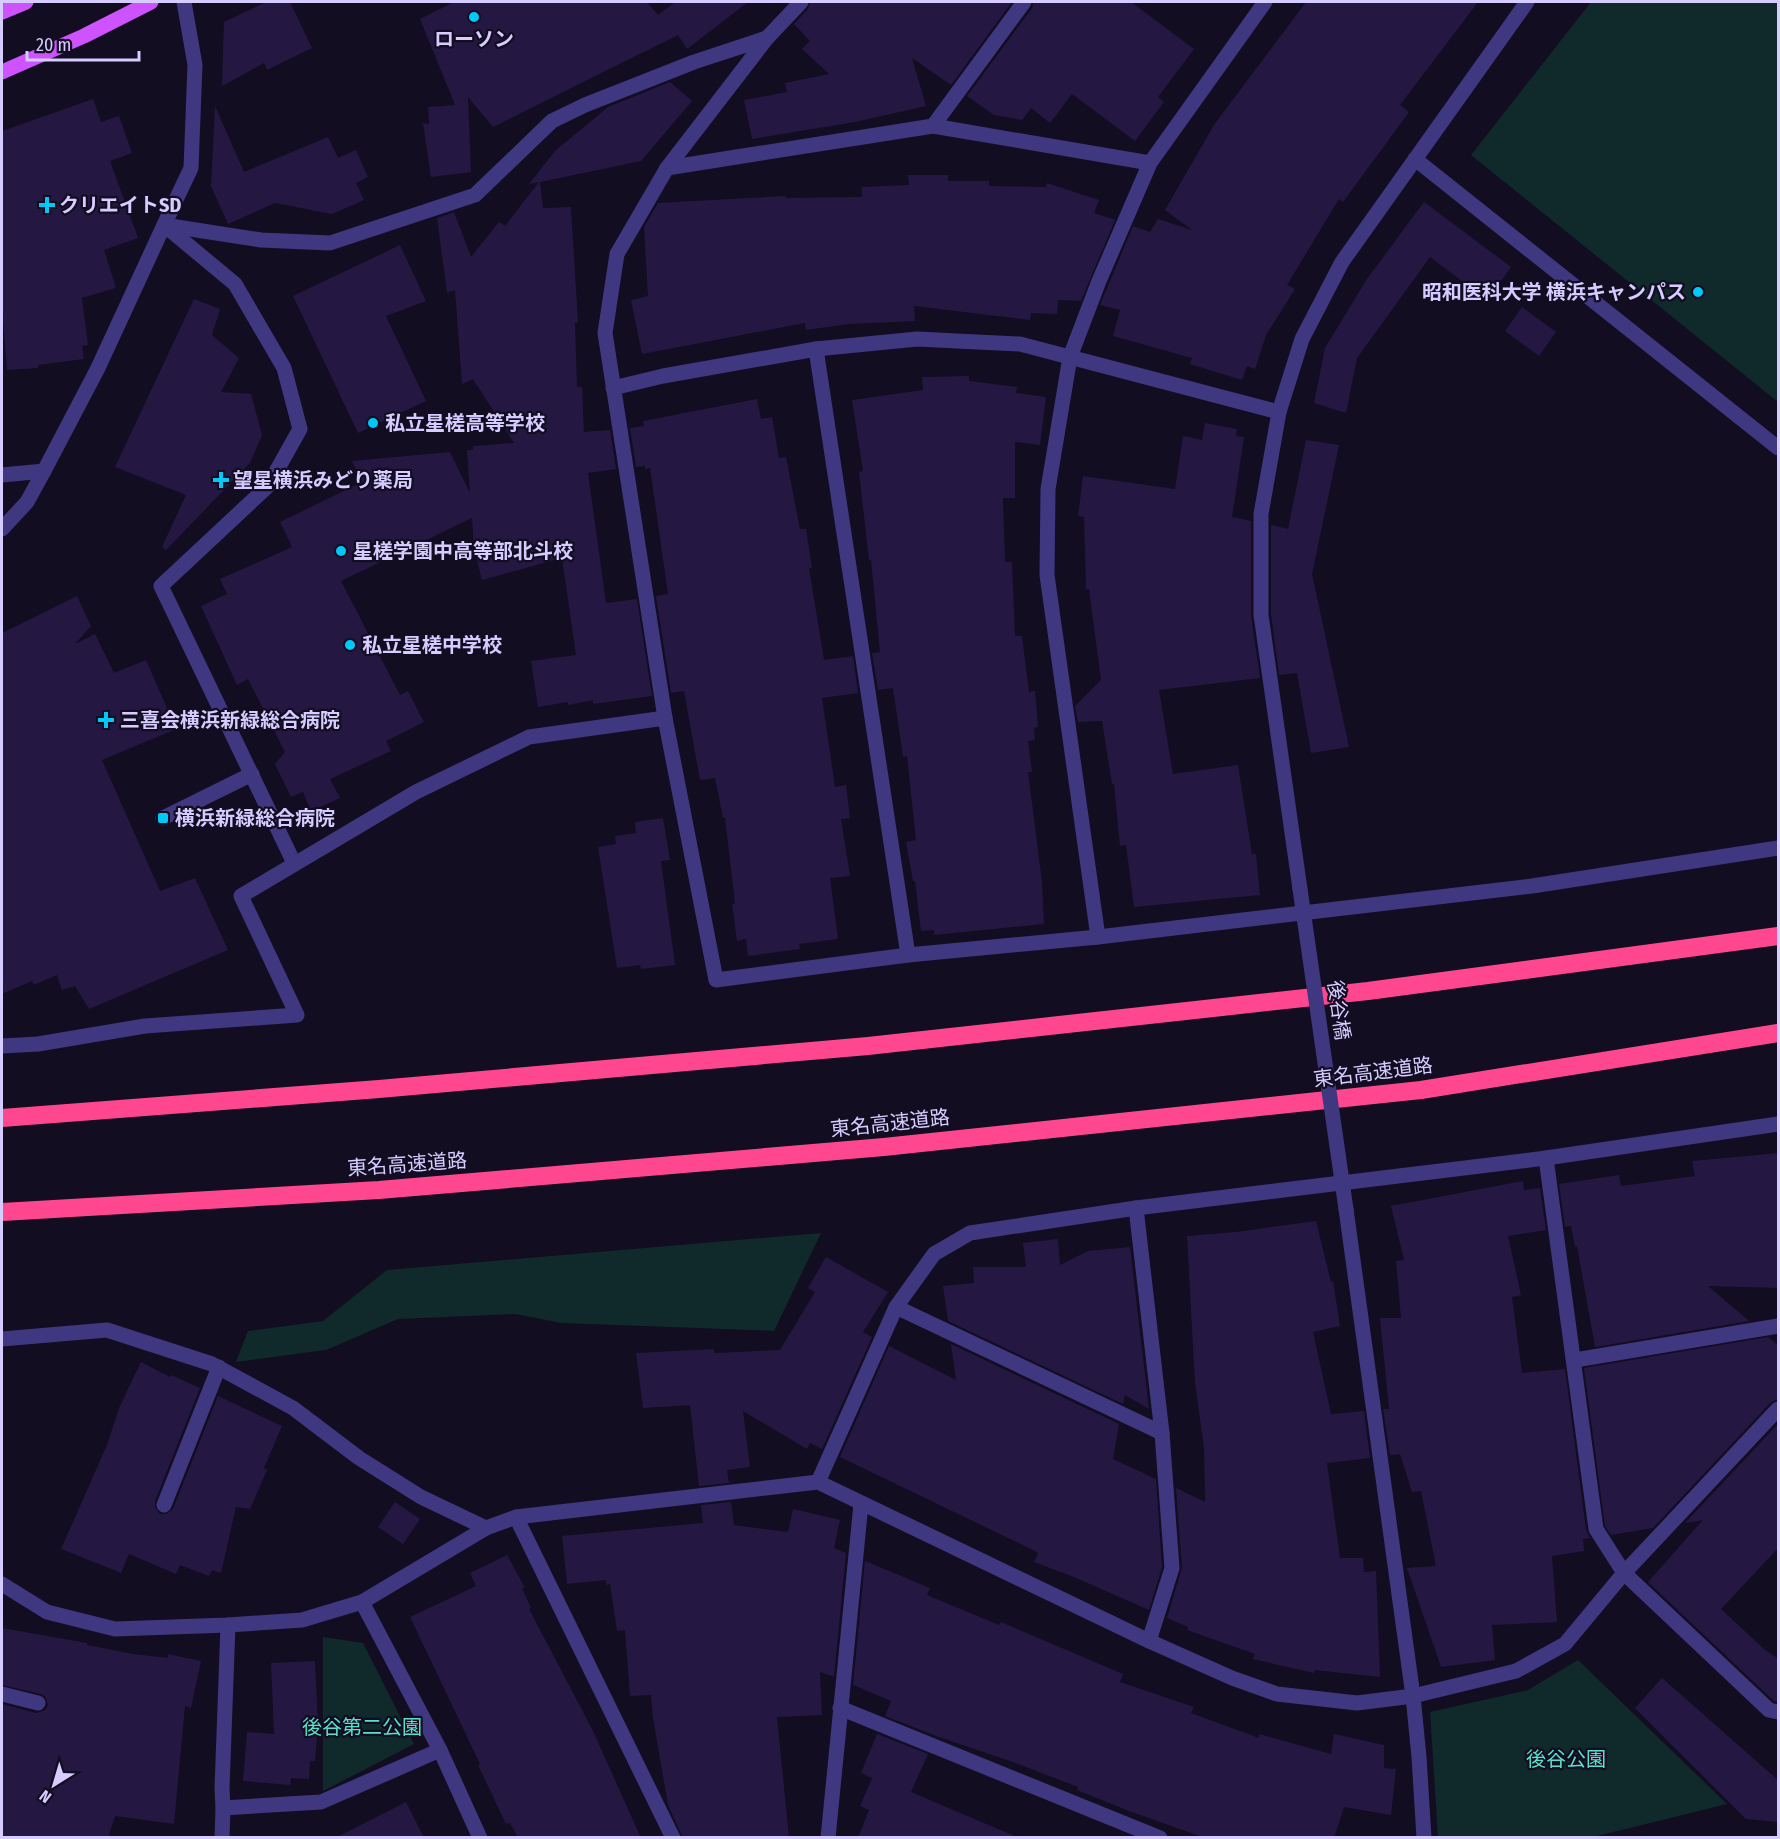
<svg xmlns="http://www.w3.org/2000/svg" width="1780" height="1839" viewBox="0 0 1780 1839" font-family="'Fira Sans Condensed','Noto Sans JP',sans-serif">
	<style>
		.green { fill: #10292b }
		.building { fill: #241842 }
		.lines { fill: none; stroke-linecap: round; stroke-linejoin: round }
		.service { stroke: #403781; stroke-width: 15 }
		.minor { stroke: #403781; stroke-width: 15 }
		.tertiary { stroke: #403781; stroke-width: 15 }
		.primary { stroke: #ce53ff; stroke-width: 15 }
		.motorway { stroke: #ff4790; stroke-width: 18 }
		.tertiary-bridge { stroke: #403781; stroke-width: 15 }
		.poi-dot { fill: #00c9f7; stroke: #120d21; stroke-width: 2 }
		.labels { text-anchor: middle; stroke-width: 4.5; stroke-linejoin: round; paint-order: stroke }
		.poi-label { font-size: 20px; font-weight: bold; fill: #d6ccff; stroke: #120d21; text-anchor: start }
		.street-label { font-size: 20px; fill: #d6ccff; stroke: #120d21 }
		.park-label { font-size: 20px; fill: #57e0ca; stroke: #120d21 }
	</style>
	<rect width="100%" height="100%" fill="#120d21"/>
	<g class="green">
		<path d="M 1591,2 L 1778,2 L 1778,402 L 1471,155 Z"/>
		<path d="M 821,1233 L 774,1331 L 562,1323 L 515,1314 L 398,1319 L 326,1350 L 236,1362 L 248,1331 L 323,1321 L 387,1270 Z"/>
		<path d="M 323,1637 L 363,1643 L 414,1744 L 323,1791 Z"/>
		<path d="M 1578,1660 L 1727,1804 L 1593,1837 L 1438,1837 L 1430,1712 L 1528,1690 Z"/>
	</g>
	<g class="building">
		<path d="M 266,2 L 290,2 L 312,48 L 267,70 L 264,63 L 222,86 L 224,22 Z"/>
		<path d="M 454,2 L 647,2 L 658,15 L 675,2 L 748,2 L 687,49 L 678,35 L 493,127 L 468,97 L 471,172 L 431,177 L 423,123 L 429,124 L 428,107 L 455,105 L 420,19 Z"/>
		<path d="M 810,2 L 1012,2 L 951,85 L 912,58 L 926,106 L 855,122 L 752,139 L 744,100 L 787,92 L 785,83 L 829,74 L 802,49 L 810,41 L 794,24 L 808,9 Z"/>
		<path d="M 1034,2 L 1131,2 L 1194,49 L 1158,97 L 1164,102 L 1135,141 L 1072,94 L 1050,123 L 1031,108 L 1022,120 L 994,115 L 967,96 L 1032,8 Z"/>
		<path d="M 1306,2 L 1478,2 L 1400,105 L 1409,112 L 1343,202 L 1339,199 L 1287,285 L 1295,289 L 1266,335 L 1255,369 L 1247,366 L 1242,380 L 1190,364 L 1192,358 L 1113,336 L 1120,310 L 1100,305 L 1133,226 L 1150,232 L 1158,219 L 1192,230 L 1165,210 L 1214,125 Z"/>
		<path d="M 670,82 L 692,101 L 641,161 L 540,182 L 543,208 L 571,207 L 578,322 L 575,323 L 577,387 L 582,387 L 584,432 L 610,430 L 616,469 L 588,473 L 606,603 L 637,599 L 652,696 L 593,704 L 593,700 L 568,705 L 568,702 L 538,707 L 531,661 L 576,655 L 562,558 L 482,580 L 474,548 L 472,518 L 341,581 L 400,695 L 408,691 L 424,722 L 386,741 L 391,751 L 330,779 L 340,798 L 311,811 L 303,792 L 291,797 L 275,764 L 285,752 L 248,679 L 237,685 L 201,606 L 227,594 L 220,579 L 292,547 L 280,522 L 362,482 L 352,461 L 450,452 L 470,493 L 467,450 L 473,450 L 473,446 L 514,443 L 473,379 L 462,384 L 455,290 L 447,293 L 437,218 L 454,212 L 471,257 L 499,222 L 505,226 L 539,182 L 529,184 L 555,151 L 608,107 Z"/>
		<path d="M 93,99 L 101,122 L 119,116 L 132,153 L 110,161 L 138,238 L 104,250 L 116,288 L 82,298 L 88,345 L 82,346 L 84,359 L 38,365 L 38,368 L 7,370 L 2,303 L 2,131 Z"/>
		<path d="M 215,106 L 244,172 L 328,137 L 338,158 L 356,150 L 368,177 L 356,183 L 364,200 L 332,214 L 275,203 L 228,224 L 211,186 Z"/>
		<path d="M 908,175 L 948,175 L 948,181 L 989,181 L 989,186 L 1046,187 L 1047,183 L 1099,200 L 1094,213 L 1115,220 L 1081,301 L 1058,300 L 1057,314 L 1031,313 L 1030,320 L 914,306 L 915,321 L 849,324 L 806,330 L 805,323 L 642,354 L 631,300 L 648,296 L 644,227 L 658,203 L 786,196 L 786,198 L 862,197 L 862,187 L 909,185 Z"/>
		<path d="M 1424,202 L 1511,267 L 1487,300 L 1430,257 L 1357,358 L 1346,413 L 1314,403 L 1325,348 L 1367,279 Z"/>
		<path d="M 400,245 L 426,301 L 386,316 L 426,401 L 358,433 L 293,296 Z"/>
		<path d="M 194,299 L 220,309 L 212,335 L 239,358 L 221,392 L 251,394 L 262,435 L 250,463 L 166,550 L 162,547 L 186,495 L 115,467 Z"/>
		<path d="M 1522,307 L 1556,332 L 1539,356 L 1505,331 Z"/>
		<path d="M 969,376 L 969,381 L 1017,387 L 1016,393 L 1046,397 L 1040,445 L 1015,442 L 1015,498 L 1003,498 L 1005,562 L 1012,562 L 1015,636 L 1022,636 L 1029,692 L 1035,691 L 1038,727 L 1034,728 L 1035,740 L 1028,741 L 1032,772 L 1028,772 L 1042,882 L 1044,924 L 934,935 L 934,930 L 921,931 L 915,881 L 913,881 L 906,842 L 916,840 L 907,756 L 903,757 L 893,688 L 878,690 L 872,653 L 880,652 L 871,560 L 869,560 L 859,472 L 863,471 L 852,400 L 923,390 L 922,377 Z"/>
		<path d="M 757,399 L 761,419 L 772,417 L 779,458 L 786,457 L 800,529 L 806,529 L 812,568 L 809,568 L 824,660 L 853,656 L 858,693 L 822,698 L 835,787 L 846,785 L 850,818 L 841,819 L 850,876 L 830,878 L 838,939 L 799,944 L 800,949 L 748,956 L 746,939 L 737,941 L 732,904 L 735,904 L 725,817 L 723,818 L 715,778 L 700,780 L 684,691 L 671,693 L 656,596 L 668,594 L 650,468 L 645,469 L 645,466 L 636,467 L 630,428 L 644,426 L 643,421 Z"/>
		<path d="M 1205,423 L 1237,429 L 1236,436 L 1244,437 L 1232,517 L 1251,521 L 1251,615 L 1260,678 L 1159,690 L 1173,774 L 1238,765 L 1252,854 L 1256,854 L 1260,895 L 1134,907 L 1126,845 L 1120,846 L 1114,784 L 1112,784 L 1102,721 L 1078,722 L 1075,706 L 1101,680 L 1089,589 L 1086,589 L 1084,517 L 1078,516 L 1083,476 L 1175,489 L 1183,436 L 1202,440 Z"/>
		<path d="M 1306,440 L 1339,445 L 1312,574 L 1349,747 L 1311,753 L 1297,673 L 1279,675 L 1271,614 L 1271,525 L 1288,529 Z"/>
		<path d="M 77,596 L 91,626 L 75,644 L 95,634 L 114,673 L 146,660 L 176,729 L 102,760 L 160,891 L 195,878 L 228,950 L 89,1009 L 75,986 L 62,990 L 57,975 L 34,985 L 32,981 L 2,994 L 2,633 Z"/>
		<path d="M 663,818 L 670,860 L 661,861 L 675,965 L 641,969 L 640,965 L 617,968 L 598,847 L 616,844 L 615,836 L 636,833 L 635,822 Z"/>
		<path d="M 1779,1153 L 1779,1288 L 1708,1286 L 1749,1321 L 1595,1347 L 1577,1246 L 1575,1247 L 1571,1226 L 1565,1227 L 1559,1184 L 1619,1175 L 1621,1186 L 1695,1176 L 1692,1161 Z"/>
		<path d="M 1523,1181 L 1524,1190 L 1540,1188 L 1546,1230 L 1508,1236 L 1521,1295 L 1512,1297 L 1522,1373 L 1565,1369 L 1586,1530 L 1590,1538 L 1583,1539 L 1584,1551 L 1552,1556 L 1557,1622 L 1492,1625 L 1495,1660 L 1441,1667 L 1407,1568 L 1436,1566 L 1421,1491 L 1412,1492 L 1400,1454 L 1390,1455 L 1383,1409 L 1389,1409 L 1380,1318 L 1401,1318 L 1396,1261 L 1404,1260 L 1391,1206 Z"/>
		<path d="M 1316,1221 L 1331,1282 L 1333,1281 L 1340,1326 L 1313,1332 L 1331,1414 L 1364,1411 L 1370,1458 L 1327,1463 L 1340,1558 L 1363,1558 L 1364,1572 L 1376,1571 L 1380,1677 L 1315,1670 L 1314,1673 L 1253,1659 L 1255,1654 L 1187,1630 L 1188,1627 L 1167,1618 L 1182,1568 L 1176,1488 L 1205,1502 L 1204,1448 L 1195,1383 L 1187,1236 L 1236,1232 Z"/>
		<path d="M 1058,1239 L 1060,1265 L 1088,1251 L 1130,1247 L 1149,1409 L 1125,1395 L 1123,1404 L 948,1321 L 943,1286 L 974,1283 L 973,1267 L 1026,1267 L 1023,1243 Z"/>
		<path d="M 826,1257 L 888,1292 L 863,1332 L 872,1337 L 822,1449 L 810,1443 L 807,1449 L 743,1411 L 750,1467 L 727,1470 L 729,1483 L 699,1486 L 690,1405 L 643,1408 L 636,1353 L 714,1349 L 714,1353 L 780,1350 L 815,1292 L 808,1288 Z"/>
		<path d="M 1768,1337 L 1779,1346 L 1779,1399 L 1771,1402 L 1653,1528 L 1611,1535 L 1605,1526 L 1584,1368 Z"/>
		<path d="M 951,1344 L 1119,1424 L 1113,1459 L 1156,1479 L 1162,1567 L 1149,1610 L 1074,1577 L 1034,1562 L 1038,1554 L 1037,1552 L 840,1457 L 889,1346 L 956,1380 Z"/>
		<path d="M 141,1362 L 170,1377 L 171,1375 L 200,1388 L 155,1501 L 155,1507 L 160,1514 L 166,1514 L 173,1509 L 218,1396 L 282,1426 L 264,1468 L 267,1470 L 250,1509 L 236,1507 L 221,1573 L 212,1570 L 209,1576 L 180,1565 L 176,1574 L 129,1554 L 121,1573 L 61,1549 L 107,1445 L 119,1408 Z"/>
		<path d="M 1779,1423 L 1779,1547 L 1721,1609 L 1765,1650 L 1779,1659 L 1779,1702 L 1774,1701 L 1648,1582 L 1703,1520 L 1685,1523 Z"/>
		<path d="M 395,1502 L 420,1519 L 403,1544 L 378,1527 Z"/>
		<path d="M 731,1502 L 734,1525 L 788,1532 L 793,1509 L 840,1520 L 834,1548 L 846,1553 L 834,1677 L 820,1672 L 822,1715 L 777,1717 L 789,1838 L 683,1838 L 668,1805 L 653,1718 L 651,1695 L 630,1696 L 625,1630 L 617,1631 L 610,1584 L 606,1585 L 606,1580 L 567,1584 L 562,1536 L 703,1523 L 701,1505 Z"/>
		<path d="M 507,1555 L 525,1588 L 522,1588 L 531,1608 L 529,1609 L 593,1731 L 641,1838 L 518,1838 L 510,1823 L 506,1824 L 478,1765 L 480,1764 L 410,1617 L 476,1586 L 470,1573 Z"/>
		<path d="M 865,1561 L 930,1588 L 927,1595 L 999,1625 L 1001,1622 L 1123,1674 L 1120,1682 L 1194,1707 L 1191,1713 L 1259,1738 L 1259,1734 L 1331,1754 L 1334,1734 L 1384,1745 L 1384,1768 L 1396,1769 L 1391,1815 L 1344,1807 L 1334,1838 L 1205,1838 L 1129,1811 L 1077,1790 L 1078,1787 L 1013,1762 L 936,1736 L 885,1716 L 891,1701 L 853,1685 Z"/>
		<path d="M 2,1628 L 87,1643 L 87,1645 L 133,1654 L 168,1658 L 168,1654 L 201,1661 L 191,1708 L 185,1706 L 174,1824 L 115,1816 L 108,1838 L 2,1838 L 2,1704 L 36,1713 L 45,1710 L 48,1705 L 45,1696 L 41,1694 L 2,1685 Z"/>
		<path d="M 315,1661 L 318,1724 L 315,1761 L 310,1761 L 309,1779 L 291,1778 L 290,1785 L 243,1781 L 247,1732 L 274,1734 L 271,1663 Z"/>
		<path d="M 1662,1678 L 1779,1781 L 1779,1822 L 1746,1819 L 1635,1708 Z"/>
		<path d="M 877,1734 L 928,1754 L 911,1792 L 1019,1838 L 858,1838 L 869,1810 L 860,1806 L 872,1778 L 861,1773 Z"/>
		<path d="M 406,1802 L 424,1838 L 335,1838 Z"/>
	</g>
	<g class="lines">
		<g class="service">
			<path d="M 163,818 L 252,774"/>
			<path d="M 164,1505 L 219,1367"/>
			<path d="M 516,1517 L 673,1838"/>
			<path d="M 2,1694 L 38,1703"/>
			<path d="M 222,1838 L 223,1808"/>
		</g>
		<g class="minor">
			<path d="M 184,2 L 195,65 L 191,168 L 164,225 L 235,284 L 284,368 L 300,429 L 268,486 L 161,586 L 294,863"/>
			<path d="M 933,126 L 1024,2"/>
			<path d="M 1415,159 L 1778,448"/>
			<path d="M 667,168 L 767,38 L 801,2"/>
			<path d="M 816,349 L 908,955"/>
			<path d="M 613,388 L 663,376 L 816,349 L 917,339 L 1020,344 L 1279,412"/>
			<path d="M 2,475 L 44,471"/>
			<path d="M 2,529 L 27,502 L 44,471 L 98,368 L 164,225 L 261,240 L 330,243 L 475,195 L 552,121 L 585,105 L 694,62 L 767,38"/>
			<path d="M 665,718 L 605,333 L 617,254 L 667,168 L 933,126 L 1150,163"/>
			<path d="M 1098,937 L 1532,886 L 1778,848"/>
			<path d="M 2,1046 L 38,1044 L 145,1026 L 297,1015 L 241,896 L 416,792 L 529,737 L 665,718 L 716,980 L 908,955 L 1098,937 L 1047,575 L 1048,489 L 1070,357 L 1099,281 L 1150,163 L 1265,2"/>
			<path d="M 1546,1158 L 1596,1529 L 1624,1573 L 1769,1710 L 1778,1712"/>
			<path d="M 1136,1208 L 1162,1433 L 1172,1568 L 1149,1641"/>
			<path d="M 896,1307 L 1162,1433"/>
			<path d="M 2,1339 L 107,1330 L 212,1364 L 293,1408 L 359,1458 L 421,1497 L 486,1528 L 516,1517 L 818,1482 L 1149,1641 L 1232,1678 L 1277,1694 L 1357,1703 L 1413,1696 L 1516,1671 L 1565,1644 L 1624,1573 L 1778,1409"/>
			<path d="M 1575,1360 L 1778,1326"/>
			<path d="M 818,1482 L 896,1307 L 934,1254 L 970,1233 L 1136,1208 L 1546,1158 L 1778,1124"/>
			<path d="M 2,1584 L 47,1612 L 115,1629 L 228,1625 L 302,1620 L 362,1602 L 486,1528"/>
			<path d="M 362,1602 L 440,1750 L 480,1838"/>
			<path d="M 228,1625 L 222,1788 L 223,1808 L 321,1802 L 440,1750"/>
			<path d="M 840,1708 L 1160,1838"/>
			<path d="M 828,1838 L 861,1504"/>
		</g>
		<g class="tertiary">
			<path d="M 1300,889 L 1261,615 L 1261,514 L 1279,412 L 1302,339 L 1342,262 L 1527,2"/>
			<path d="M 1346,1209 L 1413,1696 L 1419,1757 L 1424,1838"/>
		</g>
		<g class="primary">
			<path d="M 2,12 L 26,2"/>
			<path d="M 2,72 L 84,36 L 151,2"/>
		</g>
		<g class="motorway">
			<path d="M 2,1118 L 379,1089 L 868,1046 L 1368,991 L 1778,936"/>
			<path d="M 2,1212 L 379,1190 L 884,1147 L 1421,1090 L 1778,1033"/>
		</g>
		<path class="tertiary-bridge" d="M 1300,889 L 1346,1209"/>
	</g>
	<g class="poi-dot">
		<circle cx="474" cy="17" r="6"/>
		<path d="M44 196h6v6h6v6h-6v6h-6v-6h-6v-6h6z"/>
		<circle cx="1698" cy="292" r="6"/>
		<circle cx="373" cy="423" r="6"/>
		<path d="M218 471h6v6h6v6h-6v6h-6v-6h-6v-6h6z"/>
		<circle cx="341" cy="551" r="6"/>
		<circle cx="350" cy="645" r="6"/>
		<path d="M103 711h6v6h6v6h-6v6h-6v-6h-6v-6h6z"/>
		<rect x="157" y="812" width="12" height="12" rx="3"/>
	</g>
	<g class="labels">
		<g class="poi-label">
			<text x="474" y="46" text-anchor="middle">ローソン</text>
			<text x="59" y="212">クリエイトSD</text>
			<text x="1686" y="299" text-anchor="end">昭和医科大学 横浜キャンパス</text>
			<text x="385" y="430">私立星槎高等学校</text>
			<text x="233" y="487">望星横浜みどり薬局</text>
			<text x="353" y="558">星槎学園中高等部北斗校</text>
			<text x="362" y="652">私立星槎中学校</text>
			<text x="120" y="727">三喜会横浜新緑総合病院</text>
			<text x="175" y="825">横浜新緑総合病院</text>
		</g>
		<g class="street-label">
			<text transform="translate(1339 1010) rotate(82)" y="7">後谷橋</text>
			<text transform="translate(1373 1072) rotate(-7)" y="7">東名高速道路</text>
			<text transform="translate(890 1123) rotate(-6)" y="7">東名高速道路</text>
			<text transform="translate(407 1164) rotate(-4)" y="7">東名高速道路</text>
		</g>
		<g class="park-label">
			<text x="362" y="1734">後谷第二公園</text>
			<text x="1566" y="1766">後谷公園</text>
		</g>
	</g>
	<rect width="1780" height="1839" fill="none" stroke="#d6ccff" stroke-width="6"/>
	<g transform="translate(54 1785) rotate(217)" stroke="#120d21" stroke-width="4.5" paint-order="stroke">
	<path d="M0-4.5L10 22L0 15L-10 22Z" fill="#d6ccff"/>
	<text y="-9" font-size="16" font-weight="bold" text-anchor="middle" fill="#d6ccff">N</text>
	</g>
	<path d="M27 51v9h112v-9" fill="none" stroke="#d6ccff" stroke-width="3"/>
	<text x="36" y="51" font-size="18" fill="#d6ccff" stroke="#120d21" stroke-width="4.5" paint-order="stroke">20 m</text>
</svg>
